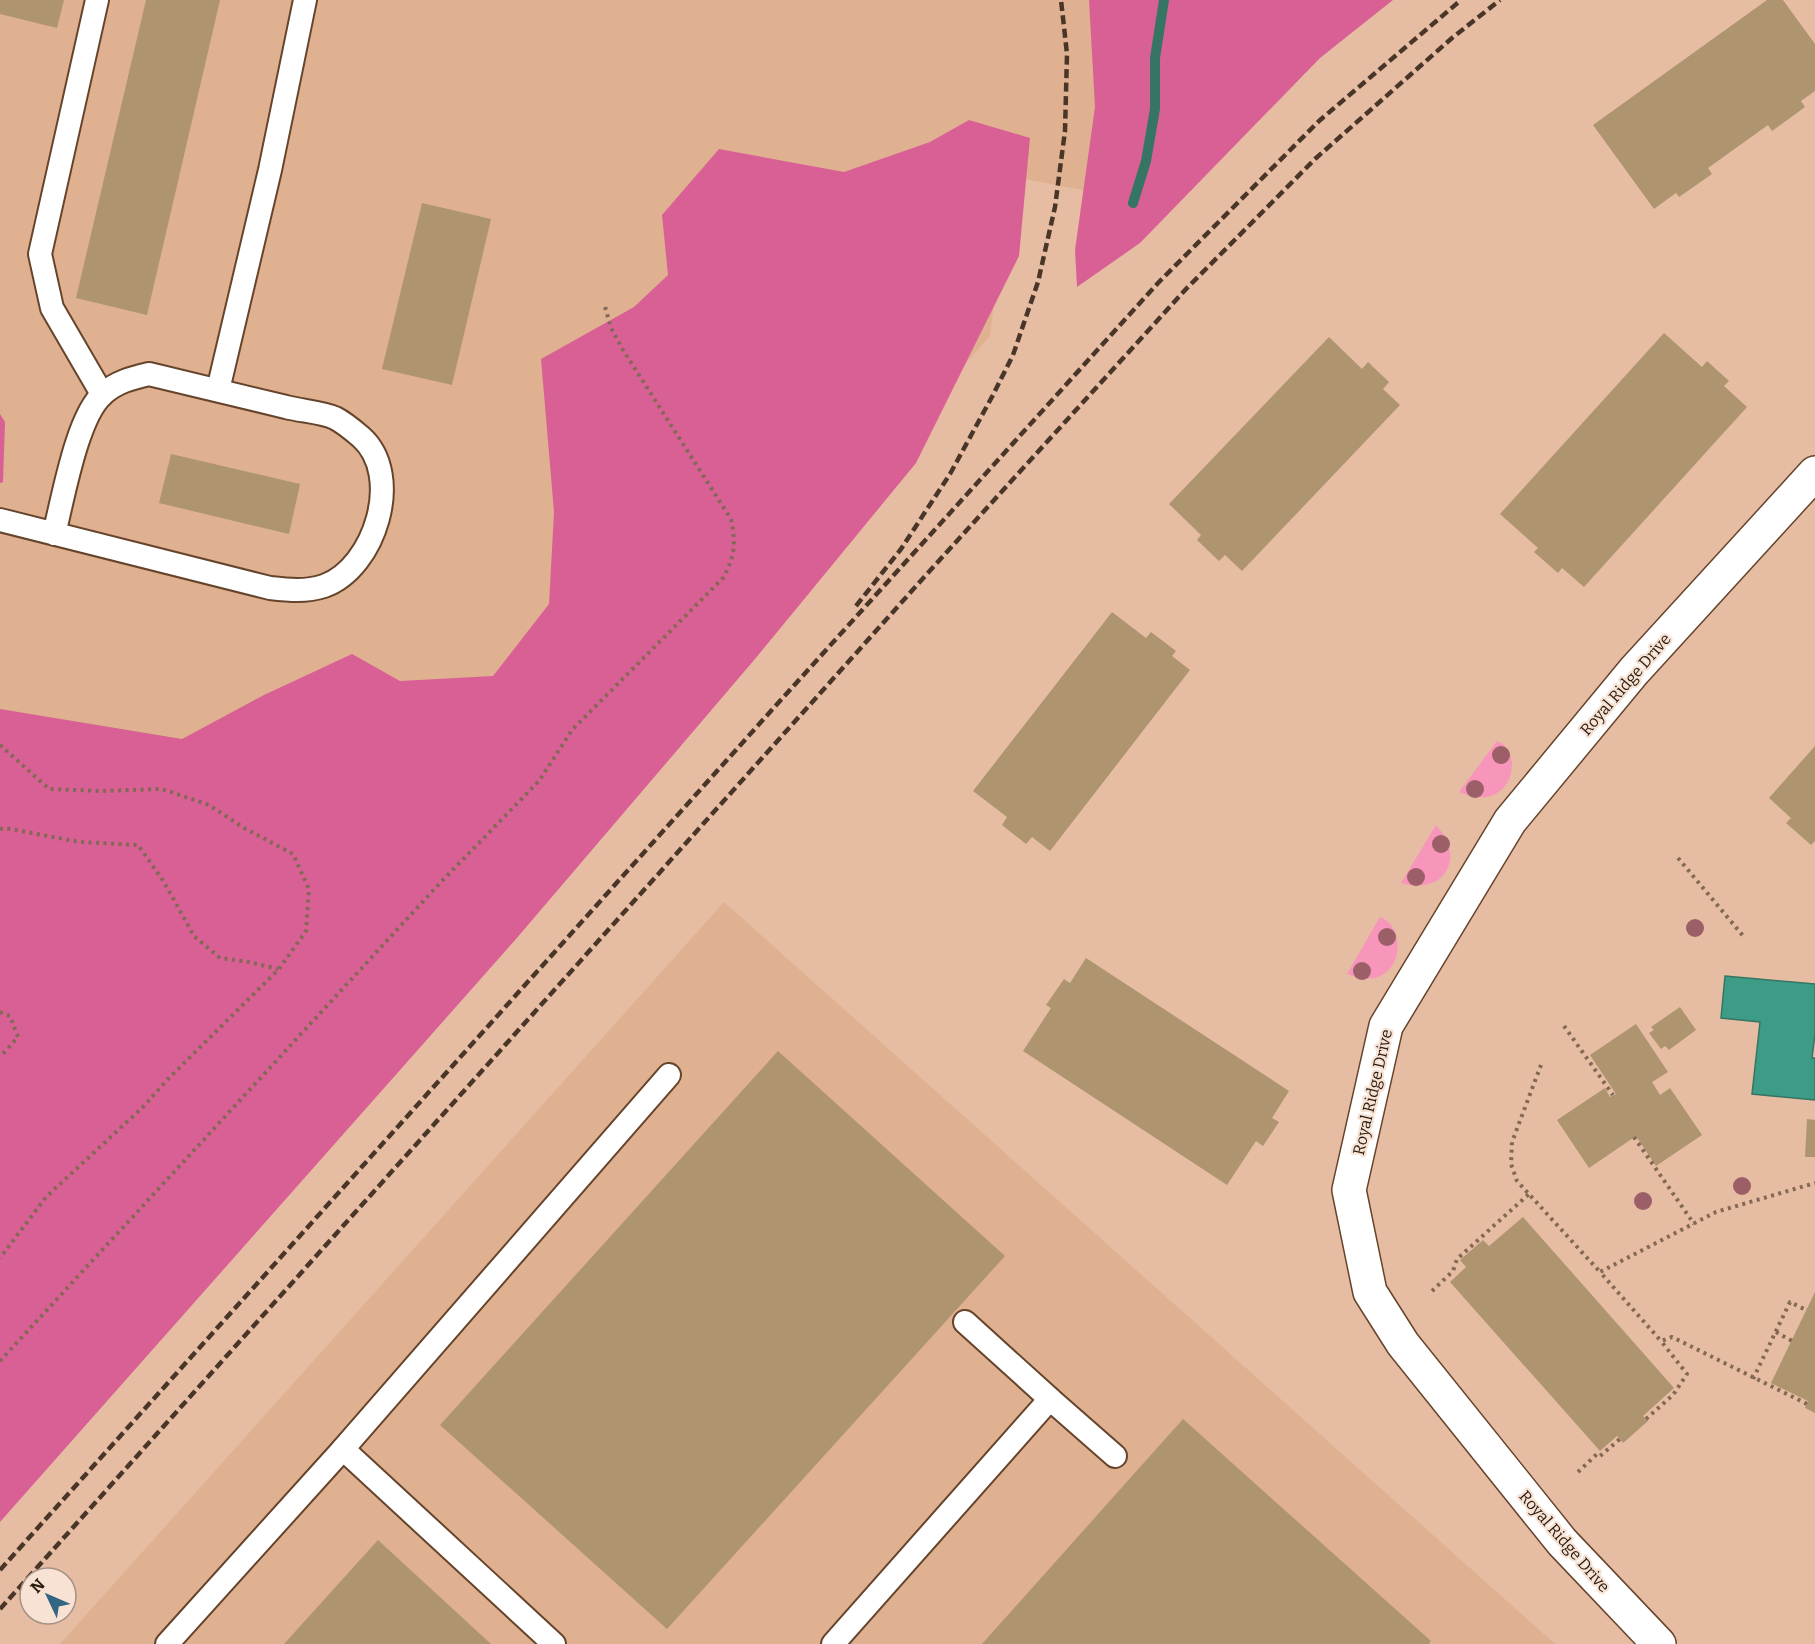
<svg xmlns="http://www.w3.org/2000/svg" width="1815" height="1644" viewBox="0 0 1815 1644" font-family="Bitter,serif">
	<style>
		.built { fill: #dfb191 }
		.green { fill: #f795bb }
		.forest { fill: #d96094 }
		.water { fill: #3c9c86; stroke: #367563; stroke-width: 1.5 }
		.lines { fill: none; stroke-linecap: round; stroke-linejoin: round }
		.stream { stroke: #367563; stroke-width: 10 }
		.building { fill: #af9470 }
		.lane-casing { stroke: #66442c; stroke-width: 26 }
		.street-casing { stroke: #66442c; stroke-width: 36 }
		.path { stroke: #836855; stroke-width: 4; stroke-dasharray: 3 4.5; stroke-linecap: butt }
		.lane { stroke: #fff; stroke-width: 22 }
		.street { stroke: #fff; stroke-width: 33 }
		.rail { stroke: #4a3629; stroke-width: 4.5; stroke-dasharray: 9 4.5; stroke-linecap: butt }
		.tree { fill: #9c5f68 }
		.labels { text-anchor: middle; stroke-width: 4.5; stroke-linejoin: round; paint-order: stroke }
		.street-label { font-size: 16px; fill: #291a10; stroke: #f7e2d4 }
	</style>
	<rect width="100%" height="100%" fill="#e6bda2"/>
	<g class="built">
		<path d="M 0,0 L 1153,0 L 1108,195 L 1009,176 L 990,336 L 567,815 L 0,722 Z"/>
		<path d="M 724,902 L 1555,1644 L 60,1644 Z"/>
	</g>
	<g class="green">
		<path d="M 1497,741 C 1526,751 1512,817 1459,792 Z"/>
		<path d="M 1436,825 C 1466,857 1445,896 1401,883 Z"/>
		<path d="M 1380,917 C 1412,929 1400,997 1347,974 Z"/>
	</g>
	<g class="forest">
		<path d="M 1089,0 L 1393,0 L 1320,58 L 1140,243 L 1077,287 L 1075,250 L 1095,107 Z"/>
		<path d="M 969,120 L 1030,138 L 1019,256 L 916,463 L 755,659 L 516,939 L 0,1522 L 0,709 L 182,739 L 264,695 L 352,654 L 400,681 L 493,676 L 549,604 L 554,512 L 541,359 L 634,307 L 668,275 L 662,215 L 719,149 L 844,172 L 930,142 Z"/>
		<path d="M 0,414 L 5,422 L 3,482 L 0,483 Z"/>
	</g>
	<path class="water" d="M 1725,976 L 1815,984 L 1815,1034 L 1812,1058 L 1815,1058 L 1815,1100 L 1752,1094 L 1760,1022 L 1721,1018 Z"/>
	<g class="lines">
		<path class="stream" d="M 1133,203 L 1146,161 L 1155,109 L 1155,58 L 1164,0"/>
	</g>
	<g class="building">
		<path d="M 0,0 L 64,0 L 57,28 L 0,14 Z"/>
		<path d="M 146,0 L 220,0 L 147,315 L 76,298 Z"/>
		<path d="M 1767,0 L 1783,0 L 1815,44 L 1815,91 L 1801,101 L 1805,107 L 1772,131 L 1768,125 L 1708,168 L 1712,174 L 1679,197 L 1676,193 L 1654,209 L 1593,125 Z"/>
		<path d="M 422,203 L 491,219 L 452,385 L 382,369 Z"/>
		<path d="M 1664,333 L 1702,367 L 1707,361 L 1729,381 L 1724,386 L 1747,407 L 1584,587 L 1562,568 L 1558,573 L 1534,552 L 1538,548 L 1500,514 Z"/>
		<path d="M 1329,337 L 1362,369 L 1368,362 L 1389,382 L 1383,389 L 1400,405 L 1242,571 L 1225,555 L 1219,561 L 1197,540 L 1201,535 L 1169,504 Z"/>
		<path d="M 171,454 L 300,484 L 289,534 L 159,503 Z"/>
		<path d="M 1112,612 L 1146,638 L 1151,632 L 1176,651 L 1172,656 L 1190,670 L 1050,851 L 1032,837 L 1026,844 L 1002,825 L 1007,817 L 973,791 Z"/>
		<path d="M 1815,746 L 1815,841 L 1811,845 L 1786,823 L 1791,818 L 1769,798 Z"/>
		<path d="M 1086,958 L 1289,1091 L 1272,1118 L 1279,1122 L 1263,1146 L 1256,1141 L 1227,1185 L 1023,1051 L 1051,1008 L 1046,1005 L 1064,979 L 1070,983 Z"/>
		<path d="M 1680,1007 L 1696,1030 L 1669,1050 L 1665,1046 L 1661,1049 L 1649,1033 L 1654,1030 L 1651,1027 Z"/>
		<path d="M 1636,1024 L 1668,1072 L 1652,1082 L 1660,1095 L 1670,1088 L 1702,1135 L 1656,1166 L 1636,1136 L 1589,1168 L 1557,1120 L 1605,1088 L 1610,1097 L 1616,1094 L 1590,1055 Z"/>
		<path d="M 778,1051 L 1005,1256 L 667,1629 L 440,1425 Z"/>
		<path d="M 1807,1119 L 1815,1120 L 1815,1157 L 1805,1157 Z"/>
		<path d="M 1523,1217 L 1674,1388 L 1643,1416 L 1648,1421 L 1623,1443 L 1617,1436 L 1600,1451 L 1450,1282 L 1466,1267 L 1460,1260 L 1483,1240 L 1489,1246 Z"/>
		<path d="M 1815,1292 L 1815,1413 L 1805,1408 L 1808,1401 L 1771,1383 Z"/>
		<path d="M 1183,1419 L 1431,1641 L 1429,1644 L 982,1644 Z"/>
		<path d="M 378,1540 L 491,1644 L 284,1644 Z"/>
	</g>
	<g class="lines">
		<defs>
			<g id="lane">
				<path d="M 97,0 L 40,254 L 52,308 L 102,394"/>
				<path d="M 218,390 L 270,170 L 305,0"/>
				<path d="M 0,520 L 270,588 C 288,590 306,592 324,586 C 375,568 404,475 361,437 C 354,431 343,422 335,418 C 322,412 301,411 286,407 C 241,396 195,385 149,374 C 132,378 116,382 103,394 C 77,416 63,499 54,534"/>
				<path d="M 1050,1399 L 1115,1456"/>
				<path d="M 343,1449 L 669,1075"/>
				<path d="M 167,1644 L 343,1449 L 554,1644"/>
				<path d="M 833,1644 L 1050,1399 L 965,1322"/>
			</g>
			<path id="street" d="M 1659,1644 L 1562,1542 L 1403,1344 L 1370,1292 L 1349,1190 L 1386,1026 L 1510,821 L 1634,671 L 1815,473"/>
		</defs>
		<use href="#lane" class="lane-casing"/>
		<use href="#street" class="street-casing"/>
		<g class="path">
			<path d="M 0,745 L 49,789 L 101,791 L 162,789 L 209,805 L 244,828 L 293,854 L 309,889 L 306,931 L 279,969 L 167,1080 L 143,1107 L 46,1197 L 0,1258"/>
			<path d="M 0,829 L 5,828 L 80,842 L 138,845 L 164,882 L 194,936 L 220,958 L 249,962 L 278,969"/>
			<path d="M 1678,858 L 1744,937"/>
			<path d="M 0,1012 L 10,1016 L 18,1037 L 0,1057"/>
			<path d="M 1564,1026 L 1613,1095"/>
			<path d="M 1541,1065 L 1512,1142 L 1511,1164 L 1517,1181 L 1600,1272"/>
			<path d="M 1634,1137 L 1694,1224"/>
			<path d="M 1432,1291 L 1453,1271 L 1457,1259 L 1529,1194"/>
			<path d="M 1776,1332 L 1792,1341"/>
			<path d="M 0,1361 L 440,883 L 539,781 L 572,730 L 723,578 C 735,556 736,544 731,519 L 623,350 L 611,328 L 604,303"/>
			<path d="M 1753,1379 L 1790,1302 L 1806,1310"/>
			<path d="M 1807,1404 L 1672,1337 L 1661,1341 L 1600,1272 L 1716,1212 L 1815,1183"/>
			<path d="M 1646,1419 L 1673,1395 L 1687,1374 L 1661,1341"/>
			<path d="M 1578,1472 L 1597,1454 L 1600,1456 L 1620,1439"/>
		</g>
		<use href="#lane" class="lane"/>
		<use href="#street" class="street"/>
		<g class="rail">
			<path d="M 856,606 L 901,549 L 950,474 L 993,395 L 1013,355 L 1038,282 L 1055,207 L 1065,131 L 1067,54 L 1061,0"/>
			<path d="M 0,1570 L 779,702 L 1158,283 L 1319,121 L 1461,0"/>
			<path d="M 0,1609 L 935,565 L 1186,289 L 1315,159 L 1452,38 L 1500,0"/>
		</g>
	</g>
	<g class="tree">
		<circle cx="1501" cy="755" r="9"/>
		<circle cx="1475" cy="789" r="9"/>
		<circle cx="1441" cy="844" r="9"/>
		<circle cx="1416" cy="877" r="9"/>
		<circle cx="1695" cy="928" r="9"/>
		<circle cx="1387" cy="937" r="9"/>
		<circle cx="1362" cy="971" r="9"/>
		<circle cx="1742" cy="1186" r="9"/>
		<circle cx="1643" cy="1201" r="9"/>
	</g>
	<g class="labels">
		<g class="street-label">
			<text transform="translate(1625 684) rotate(-49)" y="6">Royal Ridge Drive</text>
			<text transform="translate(1372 1092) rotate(-77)" y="6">Royal Ridge Drive</text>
			<text transform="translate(1565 1541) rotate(49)" y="6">Royal Ridge Drive</text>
		</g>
	</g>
	<g transform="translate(48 1596) rotate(314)"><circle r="28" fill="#f7e2d4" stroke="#a59286" stroke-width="1.5"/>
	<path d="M0-4.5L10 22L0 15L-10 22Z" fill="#326683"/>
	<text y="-9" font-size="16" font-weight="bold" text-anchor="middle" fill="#291a10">N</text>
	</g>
</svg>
